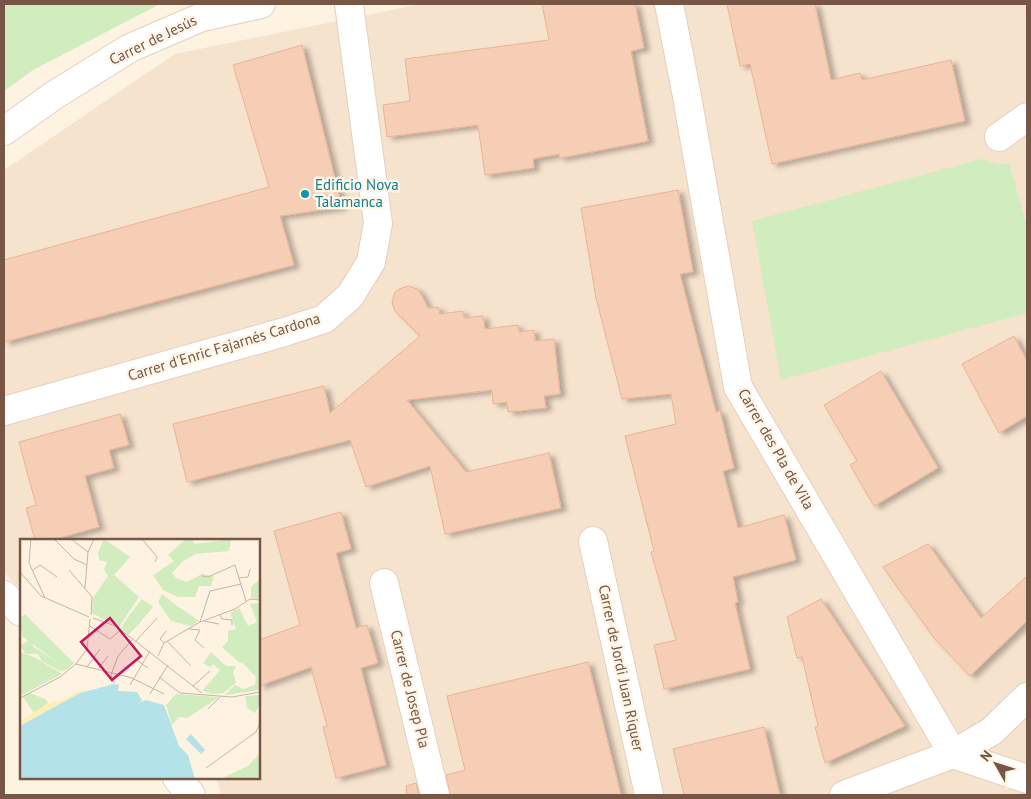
<svg xmlns="http://www.w3.org/2000/svg" width="1031" height="799" viewBox="0 0 1031 799" font-family="'PT Sans',sans-serif">
	<style>
		.residential { fill: #f6e3ce }
		.green { fill: #d1ecbe }
		.building { fill: #f6ceb5; stroke: #eab494; filter: url(#shadow) }
		.lines { fill: none; stroke-linecap: round; stroke-linejoin: round }
		.minor-casing { stroke: #e5cfbe; stroke-width: 30 }
		.minor { stroke: #fff; stroke-width: 28 }
		.culture-dot { fill: #0f9aa8; stroke: #fff6e8; stroke-width: 2 }
		.labels { text-anchor: middle; stroke-width: 5; stroke-linejoin: round; paint-order: stroke }
		.street-label { font-size: 15px; fill: #775645; stroke: #fff6e8 }
		.culture-label { font-size: 15px; fill: #0d838f; stroke: #fff6e8; text-anchor: start }
		.inset-road { fill: none; stroke: #c8b4a2; stroke-width: 1 }
		.view { fill: #c2185b; fill-opacity: 0.15; stroke: #c2185b; stroke-width: 2.5 }
		.inset-edge { fill: none; stroke: #775645; stroke-width: 2.5 }
	</style>
	<defs>
		<filter id="shadow"><feDropShadow dx="5.5" dy="3" stdDeviation="2.5" flood-color="#0004"/></filter>
	</defs>
	<rect width="100%" height="100%" fill="#fef2e0"/>
	<path class="residential" d="M 421,4 L 1027,4 L 1027,795 L 221,795 L 218,783 L 213,778 L 259,778 L 259,540 L 21,540 L 21,590 L 4,573 L 4,170 L 175,54 Z"/>
	<g class="green">
		<path d="M 4,4 L 160,4 L 33,70 L 4,91 Z"/>
		<path d="M 981,159 L 1000,164 L 1009,163 L 1027,227 L 1027,313 L 781,380 L 752,221 Z"/>
	</g>
	<g class="building">
		<path d="M 542,4 L 635,4 L 644,48 L 631,51 L 648,141 L 560,158 L 559,154 L 533,159 L 534,168 L 485,175 L 478,125 L 387,137 L 383,105 L 410,101 L 405,59 L 549,40 Z"/>
		<path d="M 727,4 L 815,4 L 831,80 L 860,73 L 862,80 L 951,60 L 965,121 L 772,164 L 750,64 L 740,66 Z"/>
		<path d="M 302,45 L 342,207 L 280,216 L 294,265 L 4,342 L 4,260 L 269,187 L 233,65 Z"/>
		<path d="M 678,190 L 693,272 L 680,274 L 716,412 L 720,411 L 734,468 L 723,471 L 738,528 L 784,515 L 796,560 L 733,577 L 738,602 L 735,603 L 750,669 L 664,689 L 654,645 L 676,640 L 651,552 L 654,551 L 625,436 L 676,424 L 671,394 L 622,399 L 596,298 L 581,208 Z"/>
		<path d="M 408,286 L 417,289 L 421,294 L 428,308 L 438,307 L 440,314 L 463,311 L 464,318 L 483,316 L 485,329 L 518,325 L 519,332 L 534,330 L 535,341 L 554,339 L 560,394 L 544,396 L 546,408 L 508,412 L 507,402 L 493,404 L 492,390 L 407,400 L 466,472 L 549,453 L 561,508 L 445,534 L 430,466 L 366,487 L 350,440 L 187,482 L 173,424 L 324,386 L 330,413 L 420,336 L 395,311 L 393,306 L 392,301 L 395,292 L 399,289 Z"/>
		<path d="M 1014,336 L 1027,361 L 1027,416 L 999,433 L 962,364 Z"/>
		<path d="M 881,371 L 938,468 L 874,506 L 850,465 L 857,461 L 824,405 Z"/>
		<path d="M 120,414 L 129,445 L 109,450 L 114,468 L 85,476 L 99,527 L 52,540 L 35,540 L 26,508 L 36,505 L 19,442 Z"/>
		<path d="M 341,512 L 351,549 L 336,553 L 356,628 L 367,625 L 378,663 L 361,668 L 386,765 L 336,778 L 323,727 L 327,726 L 311,667 L 259,686 L 259,640 L 300,625 L 274,531 Z"/>
		<path d="M 928,544 L 981,618 L 1027,576 L 1027,621 L 970,676 L 934,638 L 883,567 Z"/>
		<path d="M 821,599 L 905,726 L 825,763 L 815,727 L 818,726 L 802,657 L 797,658 L 787,617 Z"/>
		<path d="M 588,662 L 621,795 L 450,795 L 446,775 L 465,770 L 447,696 Z"/>
		<path d="M 764,727 L 780,795 L 684,795 L 673,749 Z"/>
		<path d="M 416,783 L 419,795 L 407,795 L 406,786 Z"/>
	</g>
	<g class="lines">
		<defs>
			<g id="minor">
				<path d="M 669,4 L 686,91 L 738,387 L 953,754 L 1027,779"/>
				<path d="M 4,131 L 53,96 L 130,48 L 202,17 L 261,4"/>
				<path d="M 999,137 L 1027,117"/>
				<path d="M 4,411 L 281,333 L 324,319 L 350,296 L 371,262 L 378,223 L 349,4"/>
				<path d="M 593,541 L 649,795"/>
				<path d="M 384,583 L 435,795"/>
				<path d="M 4,595 L 21,612"/>
				<path d="M 177,778 L 191,795"/>
				<path d="M 844,795 L 953,754 L 992,731 L 1027,697"/>
			</g>
		</defs>
		<use href="#minor" class="minor-casing"/>
		<use href="#minor" class="minor"/>
	</g>
	<circle class="culture-dot" cx="305" cy="194" r="5"/>
	<g class="labels">
		<g class="street-label">
			<text transform="translate(153 40) rotate(-26)" y="5">Carrer de Jesús</text>
			<text transform="translate(224 347) rotate(-17)" y="5">Carrer d'Enric Fajarnés Cardona</text>
			<text transform="translate(776 449) rotate(60)" y="5">Carrer des Pla de Vila</text>
			<text transform="translate(621 668) rotate(78)" y="5">Carrer de Jordi Juan Riquer</text>
			<text transform="translate(410 689) rotate(76)" y="5">Carrer de Josep Pla</text>
		</g>
		<g class="culture-label">
			<text x="315" y="190">Edificio Nova<tspan x="315" dy="17">Talamanca</tspan></text>
		</g>
	</g>
	<g transform="translate(20 539)">
		<rect width="240" height="240" fill="#fef2e0"/>
		<path d="M 84,0 L 110,18 L 94,36 L 119,58 L 99,88 L 72,74 L 73,59 L 88,37 L 84,31 L 87,23 L 79,21 L 78,14 ZM 142,55 L 157,67 L 171,76 L 151,82 L 138,63 ZM 5,75 L 54,124 L 47,131 L 40,132 L 38,124 L 2,97 L 0,79 ZM 108,78 L 117,87 L 108,96 L 101,89 ZM 240,114 L 240,151 L 205,156 L 215,146 L 223,150 L 235,146 L 236,138 L 222,123 ZM 205,133 L 213,133 L 216,144 L 203,154 L 193,155 ZM 156,155 L 197,158 L 198,159 L 167,179 L 159,178 L 152,186 L 146,166 ZM 240,156 L 240,165 L 235,174 L 227,169 L 225,157 Z" fill="#d1ecbe"/>
		<path d="M 166,0 L 172,0 L 175,5 L 211,0 L 209,12 L 175,15 L 162,23 L 152,34 L 156,39 L 167,43 L 182,35 L 194,37 L 191,47 L 179,47 L 175,58 L 158,58 L 143,51 L 133,36 L 154,22 L 148,16 ZM 239,41 L 239,60 L 231,59 L 231,48 ZM 240,64 L 240,114 L 220,124 L 202,108 L 208,102 L 208,92 L 216,90 L 210,74 L 219,69 L 228,87 L 237,83 L 230,65 ZM 171,76 L 179,82 L 171,87 L 151,82 ZM 191,113 L 206,127 L 216,127 L 213,133 L 205,133 L 193,155 L 182,152 L 200,131 L 193,125 L 190,128 L 183,124 ZM 240,214 L 240,240 L 200,240 L 228,227 Z" fill="#d1ecbe"/>
		<path d="M 10,100 L 14,108 L 38,124 L 40,132 L 22,122 L 18,115 L 6,115 L 0,107 ZM 0,113 L 16,119 L 42,135 L 0,157 ZM 10,154 L 25,160 L 28,164 L 14,174 L 3,158 Z" fill="#d1ecbe"/>
		<path d="M 62,151 L 66,152 L 0,187 L 0,182 L 34,161 L 38,163 Z" fill="#ffeeb9"/>
		<path d="M 122,60 L 133,68 L 117,87 L 108,78 Z" fill="#d1ecbe"/>
		<path d="M 94,145 L 99,146 L 98,152 L 117,153 L 122,161 L 118,164 L 126,161 L 144,166 L 159,207 L 168,216 L 175,240 L 0,240 L 0,187 L 60,154 ZM 171,195 L 185,211 L 181,215 L 166,200 Z" fill="#b3e2e9"/>
		<path class="inset-road" d="M 11,0 L 9,24 L 25,59M 34,0 L 54,20 L 67,26M 51,0 L 68,13M 122,0 L 137,18 L 135,23M 13,31 L 20,26 L 37,38M 49,31 L 72,58 L 71,76M 0,33 L 21,57 L 69,78M 182,37 L 188,38 L 215,26 L 226,62M 219,39 L 228,38 L 230,30M 65,49 L 68,13 L 74,0M 200,76 L 202,80 L 212,81 L 212,86M 73,79 L 96,87 L 182,154M 184,82 L 199,85M 180,83 L 190,52 L 221,45M 70,87 L 90,100 L 101,91M 169,90 L 180,91 L 175,101 L 184,109M 147,102 L 171,127M 115,103 L 137,79M 144,104 L 140,100 L 146,92M 138,117 L 144,104 L 180,83 L 215,70 L 230,60 L 240,61M 115,120 L 128,129M 56,125 L 112,139 L 144,155M 67,128 L 80,110M 79,129 L 88,117M 139,138 L 160,154 L 212,158 L 240,153M 94,144 L 91,136 L 98,117 L 112,101M 110,146 L 130,112M 173,147 L 190,132M 130,155 L 148,126M 0,159 L 40,138 L 56,125 L 67,110 L 70,80M 188,170 L 201,157M 186,229 L 236,193 L 240,184"/>
		<path class="view" d="M 90,79 L 121,117 L 92,141 L 61,103 Z"/>
		<rect width="240" height="240" class="inset-edge"/>
	</g>
	<rect width="1031" height="799" fill="none" stroke="#775645" stroke-width="10"/>
	<g transform="translate(996 764) rotate(309)" stroke="#fff6e8" stroke-width="4" paint-order="stroke">
	<path d="M0-4L9 19L0 12L-9 19Z" fill="#775645"/>
	<text y="-8" font-size="14" font-weight="bold" text-anchor="middle" fill="#775645">N</text>
	</g>
</svg>
